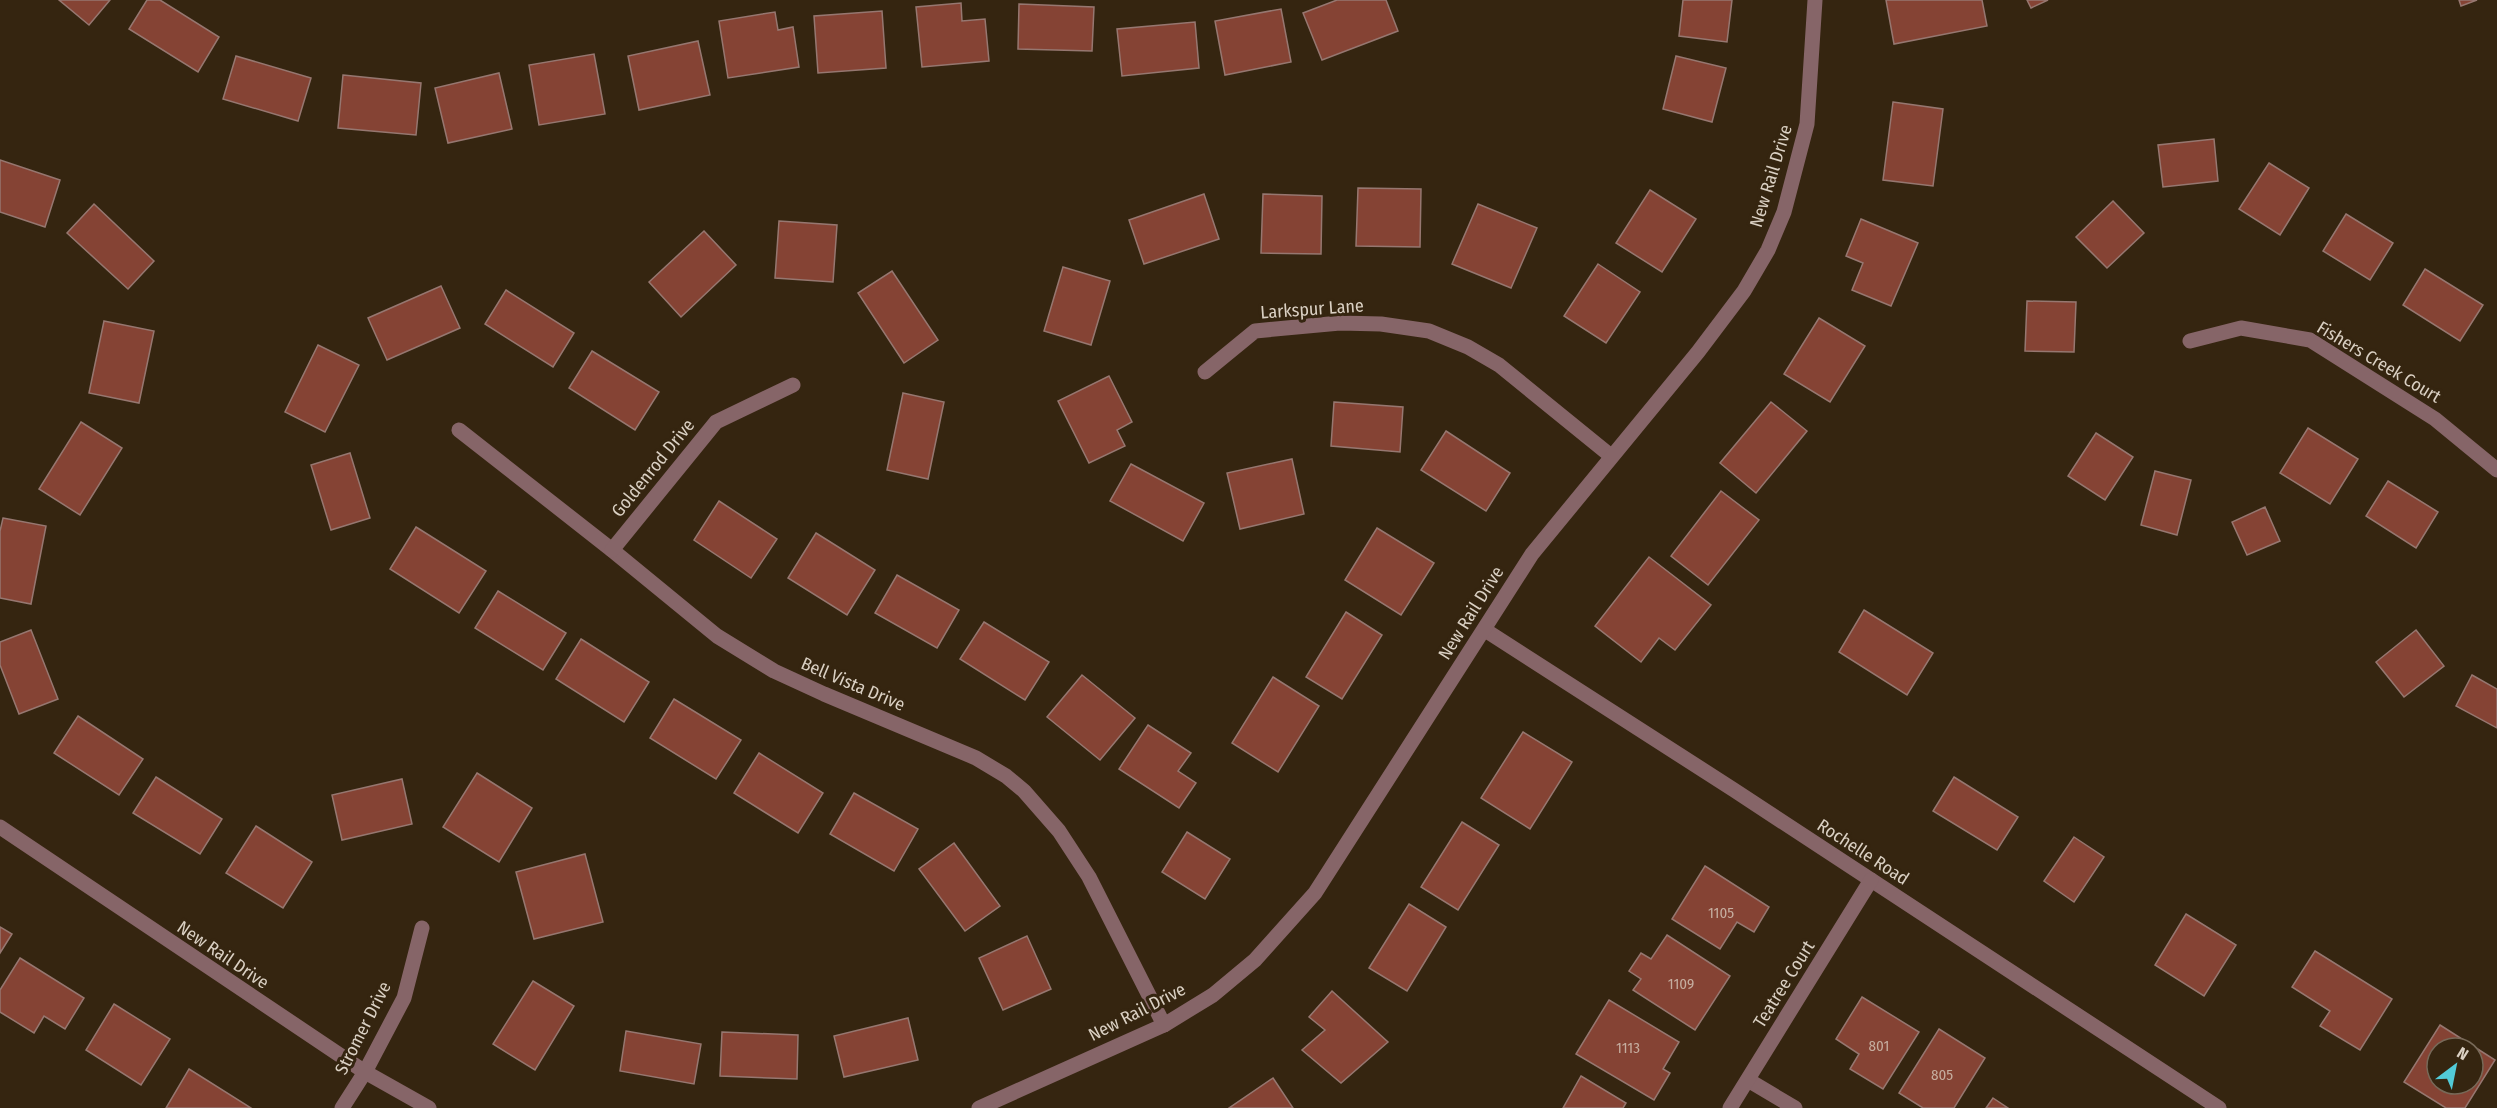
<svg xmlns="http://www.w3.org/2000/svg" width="2497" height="1108" viewBox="0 0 2497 1108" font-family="'Fira Sans Condensed',sans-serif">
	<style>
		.building { fill: #854334; stroke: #967770; stroke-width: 1.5; fill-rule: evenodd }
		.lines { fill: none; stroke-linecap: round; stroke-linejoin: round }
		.minor { stroke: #866568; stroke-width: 15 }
		.labels { text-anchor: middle; stroke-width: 6; stroke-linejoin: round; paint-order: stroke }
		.number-label { font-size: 15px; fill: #c5ad9f }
		.street-label { font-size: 18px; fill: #dad0c3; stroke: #352510 }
	</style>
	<rect width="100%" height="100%" fill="#352510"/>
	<g class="building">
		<path d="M 59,0 L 110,0 L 89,25 Z"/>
		<path d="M 147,0 L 160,0 L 219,37 L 198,72 L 129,29 Z"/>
		<path d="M 1337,0 L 1386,0 L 1398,31 L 1322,60 L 1303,13 Z"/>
		<path d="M 1683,0 L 1732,0 L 1727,42 L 1679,36 Z"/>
		<path d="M 1886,0 L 1982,0 L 1987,26 L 1894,44 Z"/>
		<path d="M 2027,0 L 2048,0 L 2031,8 Z"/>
		<path d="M 2459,0 L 2477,0 L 2461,6 Z"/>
		<path d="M 961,3 L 962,21 L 985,19 L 989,61 L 922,67 L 916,7 Z"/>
		<path d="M 1019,4 L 1094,7 L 1092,51 L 1018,49 Z"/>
		<path d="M 1281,9 L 1291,62 L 1225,75 L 1215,21 Z"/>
		<path d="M 882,11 L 886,68 L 818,73 L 814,16 Z"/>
		<path d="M 775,12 L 778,30 L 793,27 L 799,67 L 728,78 L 719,21 Z"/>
		<path d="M 1195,22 L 1199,68 L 1122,76 L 1117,29 Z"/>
		<path d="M 698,41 L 710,95 L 639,110 L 628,56 Z"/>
		<path d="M 594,54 L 605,114 L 539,125 L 529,65 Z"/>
		<path d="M 236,56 L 311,78 L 298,121 L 223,99 Z"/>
		<path d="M 1676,56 L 1726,68 L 1712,122 L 1663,109 Z"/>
		<path d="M 499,73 L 512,129 L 448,143 L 435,88 Z"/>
		<path d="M 343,75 L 421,83 L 416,135 L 338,128 Z"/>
		<path d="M 1893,102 L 1943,109 L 1933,186 L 1883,180 Z"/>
		<path d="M 2214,139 L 2218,181 L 2163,187 L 2158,145 Z"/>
		<path d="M 0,160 L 60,180 L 45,227 L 0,212 Z"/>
		<path d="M 2269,163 L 2309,188 L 2280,235 L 2239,209 Z"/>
		<path d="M 1358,188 L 1421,189 L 1420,247 L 1356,246 Z"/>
		<path d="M 1650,190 L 1696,219 L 1662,272 L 1616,243 Z"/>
		<path d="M 1204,194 L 1219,239 L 1144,264 L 1129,220 Z"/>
		<path d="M 1263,194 L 1322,196 L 1321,254 L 1261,253 Z"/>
		<path d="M 2113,201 L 2144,233 L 2107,268 L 2076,237 Z"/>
		<path d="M 94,204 L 154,261 L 128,289 L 67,233 Z"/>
		<path d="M 1478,204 L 1537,228 L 1511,288 L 1452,264 Z"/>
		<path d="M 2346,214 L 2393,243 L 2370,280 L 2323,251 Z"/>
		<path d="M 1861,219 L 1918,243 L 1891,306 L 1852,290 L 1863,263 L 1846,256 Z"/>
		<path d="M 779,221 L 837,225 L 833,282 L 775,278 Z"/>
		<path d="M 704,231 L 736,265 L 681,317 L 649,282 Z"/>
		<path d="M 1598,264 L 1640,292 L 1606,343 L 1564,316 Z"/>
		<path d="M 1063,267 L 1110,281 L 1091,345 L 1044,331 Z"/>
		<path d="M 2425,269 L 2483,305 L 2460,341 L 2403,305 Z"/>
		<path d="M 892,271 L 938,340 L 904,363 L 858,293 Z"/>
		<path d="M 441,286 L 460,328 L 387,360 L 368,318 Z"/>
		<path d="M 506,290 L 574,333 L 553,367 L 485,324 Z"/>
		<path d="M 2027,301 L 2076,302 L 2074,352 L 2025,351 Z"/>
		<path d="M 1819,318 L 1865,346 L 1830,402 L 1784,374 Z"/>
		<path d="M 104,321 L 154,331 L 139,403 L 89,393 Z"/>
		<path d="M 318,345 L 359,365 L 325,432 L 285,412 Z"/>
		<path d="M 592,351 L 659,392 L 635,430 L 569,388 Z"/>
		<path d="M 1109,376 L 1132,422 L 1117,430 L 1125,446 L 1089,463 L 1058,401 Z"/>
		<path d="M 903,393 L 944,402 L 928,479 L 887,470 Z"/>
		<path d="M 1334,402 L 1403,407 L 1400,452 L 1331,446 Z"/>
		<path d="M 1771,402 L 1807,431 L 1756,493 L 1720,463 Z"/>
		<path d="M 81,422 L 122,448 L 80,515 L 39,489 Z"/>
		<path d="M 2308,428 L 2358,459 L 2330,504 L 2280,473 Z"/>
		<path d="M 1446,431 L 1510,473 L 1486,511 L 1421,470 Z"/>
		<path d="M 2096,433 L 2133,457 L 2105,500 L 2068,476 Z"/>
		<path d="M 350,453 L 370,518 L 331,530 L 311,465 Z"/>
		<path d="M 1292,459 L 1304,514 L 1240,529 L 1227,473 Z"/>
		<path d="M 1131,464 L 1204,503 L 1183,541 L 1110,501 Z"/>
		<path d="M 2155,471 L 2191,480 L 2177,535 L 2141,525 Z"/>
		<path d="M 2388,481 L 2438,512 L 2416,548 L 2366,516 Z"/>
		<path d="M 1721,491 L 1759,520 L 1708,585 L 1671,556 Z"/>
		<path d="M 719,501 L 777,539 L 751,578 L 694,540 Z"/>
		<path d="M 2265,507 L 2280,541 L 2247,555 L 2232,522 Z"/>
		<path d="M 3,518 L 46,526 L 31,604 L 0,598 L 0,531 Z"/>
		<path d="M 416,527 L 486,571 L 459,613 L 390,569 Z"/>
		<path d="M 1377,528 L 1434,563 L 1401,615 L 1345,580 Z"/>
		<path d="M 816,533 L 875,570 L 847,615 L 788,578 Z"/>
		<path d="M 1649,557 L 1711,605 L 1675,650 L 1659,638 L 1641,662 L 1595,626 Z"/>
		<path d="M 897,575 L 959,610 L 937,648 L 875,613 Z"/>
		<path d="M 498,591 L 566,633 L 543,670 L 475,628 Z"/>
		<path d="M 1864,610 L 1933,653 L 1907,695 L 1839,652 Z"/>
		<path d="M 1346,612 L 1382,635 L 1342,699 L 1306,677 Z"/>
		<path d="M 984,622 L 1049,662 L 1025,700 L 960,659 Z"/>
		<path d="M 31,630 L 58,699 L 19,714 L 0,665 L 0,642 Z"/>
		<path d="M 2416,630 L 2444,666 L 2404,697 L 2376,662 Z"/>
		<path d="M 581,639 L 649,682 L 624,722 L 556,679 Z"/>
		<path d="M 1082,675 L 1135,718 L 1100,760 L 1047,717 Z"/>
		<path d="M 2472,675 L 2497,689 L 2497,728 L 2456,706 Z"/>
		<path d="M 1273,677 L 1319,706 L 1278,772 L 1232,743 Z"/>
		<path d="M 674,699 L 741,740 L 716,779 L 650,738 Z"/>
		<path d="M 78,716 L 143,759 L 119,795 L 54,753 Z"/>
		<path d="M 1148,725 L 1191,753 L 1178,771 L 1196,783 L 1179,808 L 1119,769 Z"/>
		<path d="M 1523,732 L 1572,762 L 1530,829 L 1481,798 Z"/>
		<path d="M 759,753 L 823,793 L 798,833 L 734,793 Z"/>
		<path d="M 477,773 L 532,808 L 499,862 L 443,827 Z"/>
		<path d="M 156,777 L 222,819 L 200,854 L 133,813 Z"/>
		<path d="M 1954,777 L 2018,817 L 1997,850 L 1933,811 Z"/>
		<path d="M 402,779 L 412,824 L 342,840 L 332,795 Z"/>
		<path d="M 854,793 L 918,829 L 894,871 L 830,834 Z"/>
		<path d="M 1462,822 L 1499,845 L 1458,910 L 1421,887 Z"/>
		<path d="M 256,826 L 312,862 L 283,908 L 226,873 Z"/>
		<path d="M 1187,832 L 1230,859 L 1205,899 L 1162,872 Z"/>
		<path d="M 2074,837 L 2104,857 L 2074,902 L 2044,881 Z"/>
		<path d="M 954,843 L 1000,906 L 965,931 L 919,869 Z"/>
		<path d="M 585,854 L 603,922 L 534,939 L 516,872 Z"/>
		<path d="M 1705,866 L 1769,907 L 1754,932 L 1737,922 L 1720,949 L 1672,919 Z"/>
		<path d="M 1409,904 L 1446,927 L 1407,991 L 1369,968 Z"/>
		<path d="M 2186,914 L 2236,945 L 2204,996 L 2155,965 Z"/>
		<path d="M 0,927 L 12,934 L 0,953 Z"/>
		<path d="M 1667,935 L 1730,976 L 1695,1030 L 1633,990 L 1641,979 L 1629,971 L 1641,953 L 1651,959 Z"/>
		<path d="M 1027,936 L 1051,989 L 1003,1010 L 979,958 Z"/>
		<path d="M 2315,951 L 2392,999 L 2360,1050 L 2320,1026 L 2330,1011 L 2292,987 Z"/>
		<path d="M 20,958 L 84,998 L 65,1029 L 44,1016 L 34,1033 L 0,1012 L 0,990 Z"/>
		<path d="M 533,981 L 574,1006 L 535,1070 L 493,1044 Z"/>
		<path d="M 1332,991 L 1388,1042 L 1341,1083 L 1302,1050 L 1325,1030 L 1309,1017 Z"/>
		<path d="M 1862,997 L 1919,1032 L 1883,1089 L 1850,1069 L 1859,1054 L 1836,1039 Z"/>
		<path d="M 1609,1000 L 1679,1042 L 1663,1069 L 1670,1073 L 1654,1100 L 1576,1054 Z"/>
		<path d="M 114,1004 L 170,1039 L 141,1085 L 86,1050 Z"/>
		<path d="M 908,1018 L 918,1060 L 844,1077 L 834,1036 Z"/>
		<path d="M 2440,1025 L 2495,1060 L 2465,1108 L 2446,1108 L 2404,1082 ZM 2437,1048 L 2473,1048 L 2473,1084 L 2437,1084 Z"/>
		<path d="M 1939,1029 L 1985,1058 L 1954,1108 L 1923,1108 L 1899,1093 Z"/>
		<path d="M 626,1031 L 701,1044 L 694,1084 L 620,1071 Z"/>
		<path d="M 722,1032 L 798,1035 L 797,1079 L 720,1076 Z"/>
		<path d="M 189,1069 L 251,1108 L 166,1108 Z"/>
		<path d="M 1581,1076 L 1626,1103 L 1623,1108 L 1563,1108 Z"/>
		<path d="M 1273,1078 L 1293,1108 L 1229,1108 Z"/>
		<path d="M 1993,1098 L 2008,1108 L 1986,1108 Z"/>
	</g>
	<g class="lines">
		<g class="minor">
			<path d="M 2190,341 L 2241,328 L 2310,340 L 2435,419 L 2497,470"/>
			<path d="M 1205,372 L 1255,331 L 1340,323 L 1381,324 L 1429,331 L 1468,347 L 1499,365 L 1611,456"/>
			<path d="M 459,430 L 612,550 L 717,636 L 774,671 L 824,694 L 976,758 L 1006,776 L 1024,791 L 1059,831 L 1089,877 L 1164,1025"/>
			<path d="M 612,550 L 716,422 L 793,385"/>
			<path d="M 1485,630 L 1734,790 L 2219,1108"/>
			<path d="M 0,827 L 365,1072 L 429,1108"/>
			<path d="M 1748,1080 L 1795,1108"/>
			<path d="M 342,1108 L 365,1072 L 404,998 L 422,928"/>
			<path d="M 979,1108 L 1164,1025 L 1213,995 L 1255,960 L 1315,893 L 1532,554 L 1698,352 L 1744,291 L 1768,250 L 1784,212 L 1807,124 L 1815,0"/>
			<path d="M 1730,1108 L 1871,880"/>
		</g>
	</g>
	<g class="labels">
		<g class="number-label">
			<text x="1721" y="918">1105</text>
			<text x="1681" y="989">1109</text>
			<text x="1879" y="1051">801</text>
			<text x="1628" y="1053">1113</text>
			<text x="1942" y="1080">805</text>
		</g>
		<g class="street-label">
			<text transform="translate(1771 176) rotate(-73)" y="6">New Rail Drive</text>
			<text transform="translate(1312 309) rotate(-4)" y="6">Larkspur Lane</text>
			<text transform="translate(2379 362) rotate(31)" y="6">Fishers Creek Court</text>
			<text transform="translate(653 468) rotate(-51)" y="6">Goldenrod Drive</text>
			<text transform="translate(1471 613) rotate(-58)" y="6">New Rail Drive</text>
			<text transform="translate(853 684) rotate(23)" y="6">Bell Vista Drive</text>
			<text transform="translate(1863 852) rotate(33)" y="6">Rochelle Road</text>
			<text transform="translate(223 955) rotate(34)" y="6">New Rail Drive</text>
			<text transform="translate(1784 984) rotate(-58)" y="6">Teatree Court</text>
			<text transform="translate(1137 1012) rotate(-27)" y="6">New Rail Drive</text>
			<text transform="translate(363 1028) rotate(-63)" y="6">Stromer Drive</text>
		</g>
	</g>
	<g transform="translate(2455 1066) rotate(32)"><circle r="28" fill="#352510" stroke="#776958" stroke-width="1.5"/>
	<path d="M0-4.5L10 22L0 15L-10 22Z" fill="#52cbd8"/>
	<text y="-9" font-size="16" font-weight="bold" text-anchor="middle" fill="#dad0c3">N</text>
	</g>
</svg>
